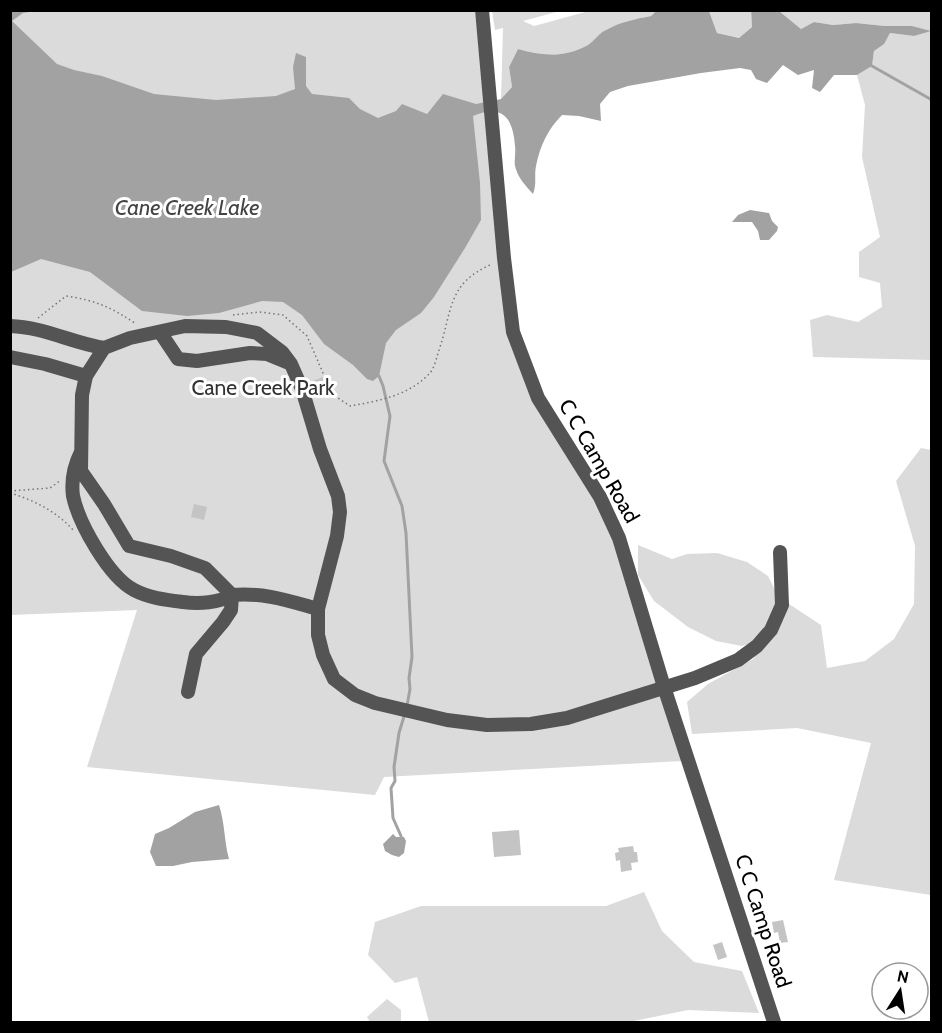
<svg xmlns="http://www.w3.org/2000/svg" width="942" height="1033" viewBox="0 0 942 1033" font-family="Cabin,sans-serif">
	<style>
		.green { fill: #dbdbdb }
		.water { fill: #a2a2a2 }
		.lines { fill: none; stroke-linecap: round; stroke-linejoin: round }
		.stream { stroke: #a2a2a2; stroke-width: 3 }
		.building { fill: #c4c4c4 }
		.path { stroke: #767676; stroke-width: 1.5; stroke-dasharray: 1.5 3; stroke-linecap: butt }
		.minor { stroke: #545454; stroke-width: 14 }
		.labels { text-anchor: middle; stroke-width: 6; stroke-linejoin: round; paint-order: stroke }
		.park-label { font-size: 21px; fill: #323232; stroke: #fff }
		.street-label { font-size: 21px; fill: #000; stroke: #fff }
		.water-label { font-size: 22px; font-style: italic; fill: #434343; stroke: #fff }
	</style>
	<rect width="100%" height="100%" fill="#fff"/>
	<g class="green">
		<path d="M 10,11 L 475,11 L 512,347 L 608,521 L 682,761 L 384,777 L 375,795 L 87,767 L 137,610 L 11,615 Z"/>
		<path d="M 492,11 L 560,11 L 523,21 L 534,26 L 589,11 L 656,11 L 651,16 C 635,19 620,22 606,30 C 599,33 594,41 588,45 C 565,58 542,56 518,49 L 509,67 L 512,87 L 501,99 L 503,28 L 495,30 Z"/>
		<path d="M 709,11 L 751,11 L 752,27 L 739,38 L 717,33 Z"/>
		<path d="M 779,11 L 931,11 L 931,360 L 813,357 L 810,320 L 827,315 L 858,322 L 882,307 L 880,283 L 859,277 L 859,252 L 880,237 L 862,157 L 865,105 L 857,75 L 872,66 L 874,51 L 884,43 L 890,33 L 914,36 L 929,31 L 912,26 L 885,26 L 856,23 L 833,25 L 814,22 L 801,29 Z"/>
		<path d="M 921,448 L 931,450 L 931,895 L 834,880 L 871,743 L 797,728 L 692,734 L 687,702 L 708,684 L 753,659 L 776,632 L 789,604 L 821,625 L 827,668 L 865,661 L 894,639 L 914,604 L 915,546 L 896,481 Z"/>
		<path d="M 638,545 L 672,559 L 687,554 L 717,553 L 747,562 L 768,576 L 777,594 L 776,611 L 764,631 L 749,644 L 742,646 L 716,641 L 688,627 L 654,601 L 638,575 Z"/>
		<path d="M 644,892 L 662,931 L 694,962 L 742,971 L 759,1013 L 688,1010 L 629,1022 L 429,1022 L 417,977 L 395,983 L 368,955 L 375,922 L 421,906 L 606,906 Z"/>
		<path d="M 387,999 L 401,1010 L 401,1022 L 370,1022 L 367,1017 Z"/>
	</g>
	<g class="water">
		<path d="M 751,10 L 779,11 L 801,29 L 814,22 L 833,25 L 856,23 L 885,26 L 912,26 L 931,31 L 914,36 L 890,33 L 884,44 L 874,51 L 872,66 L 857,75 L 834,75 L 820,92 L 812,88 L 814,70 L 798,75 L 783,65 L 767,83 L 756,79 L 751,70 L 740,68 L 701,73 L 628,86 L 610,92 L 600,104 L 601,121 L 579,116 L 562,115 C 548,129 540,146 536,166 C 534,176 537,184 533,194 C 525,185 518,178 515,166 C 514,159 516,153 515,146 C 513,117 502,104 473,116 L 480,183 L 481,220 L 465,248 L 434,297 L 421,313 L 396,330 L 386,343 L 379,376 L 373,381 L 367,379 L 353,365 L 324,344 L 302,315 L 283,302 L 262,301 L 219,313 L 187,316 L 142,311 L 90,272 L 41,259 L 11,272 L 11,11 L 35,11 L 23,13 L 12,21 L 57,64 L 74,70 L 102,76 L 154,94 L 216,100 L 276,96 L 295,89 L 293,67 L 296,53 L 306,57 L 306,86 L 312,94 L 349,98 L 360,109 L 378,118 L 396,111 L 402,104 L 427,114 L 443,94 L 476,104 L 501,99 L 512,87 L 509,67 L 518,49 C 542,56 565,58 588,45 C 594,41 599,33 606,30 C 620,22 635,19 651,16 L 656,11 L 709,11 L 717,33 L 739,38 L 752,27 Z"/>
		<path d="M 750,210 L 769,213 L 772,221 L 778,227 L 777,231 L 769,240 L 760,240 L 758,231 L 752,222 L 732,222 L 738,215 Z"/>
		<path d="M 219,805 C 225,823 224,841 229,859 L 192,862 L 173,866 L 156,866 L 150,852 L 155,834 L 169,828 L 195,812 Z"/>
		<path d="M 393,834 L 396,837 L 404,837 L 406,841 L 404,853 L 399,857 L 392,855 L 385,851 L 383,844 Z"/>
	</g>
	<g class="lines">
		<g class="stream">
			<path d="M 872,66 L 932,100"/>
			<path d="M 379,376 L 383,386 L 390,416 L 384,461 L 402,506 L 406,533 L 412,657 L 409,678 L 410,689 L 407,706"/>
			<path d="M 401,836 L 393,818 L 391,788 L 395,781 L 394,767 L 399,733 L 405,713"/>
		</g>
	</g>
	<g class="building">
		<path d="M 323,377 L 329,391 L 318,395 L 312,381 Z"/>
		<path d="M 194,504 L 207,507 L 204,520 L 191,517 Z"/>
		<path d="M 519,830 L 521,855 L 494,857 L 492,832 Z"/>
		<path d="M 633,846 L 634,852 L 637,852 L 638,862 L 631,863 L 632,870 L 621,872 L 620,860 L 616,861 L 615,853 L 619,852 L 618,848 Z"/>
		<path d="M 783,920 L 788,942 L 780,943 L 778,932 L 774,933 L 772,922 Z"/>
		<path d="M 722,942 L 727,957 L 718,960 L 713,945 Z"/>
	</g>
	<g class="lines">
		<g class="path">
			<path d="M 233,315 L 260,312 L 283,315 L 307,336 L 332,394 L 350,406 C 378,401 408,396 429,374 C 434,369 436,360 438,353 C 453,311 446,284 492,264"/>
			<path d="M 38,318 L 66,296 C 95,300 113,308 136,324"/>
			<path d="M 10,491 L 50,488 L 61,480"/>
			<path d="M 10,493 C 34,500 57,512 73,530"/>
		</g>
		<g class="minor">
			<path d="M 482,10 L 504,258 L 513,332 L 538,398 L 600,497 L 619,538 L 664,687 L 774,1022"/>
			<path d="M 10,326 C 44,327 72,343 104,348"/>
			<path d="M 160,332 L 178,359 L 197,361 L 250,353 L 267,354 L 289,363"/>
			<path d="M 10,357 L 45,364 L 86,376"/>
			<path d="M 81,452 C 74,466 71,481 73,496 C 79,524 109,577 134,590 C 149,598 167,600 183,602 C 199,604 219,603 232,595 L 205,568 L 171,556 L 129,546 L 104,504 L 81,471 L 82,395 L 86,376 L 104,348 L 130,338 L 185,326 L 226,327 L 257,333 L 282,352 L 291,364 L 302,389 L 320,449 L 338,496 L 340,512 L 337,536 L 318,609 L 318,635 L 323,655 L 334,679 L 355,695 L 375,703 L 447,720 L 487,725 L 531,724 L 567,718 L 695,678 L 738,660 L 757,646 L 771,630 L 782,605 L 780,552"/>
			<path d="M 188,692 L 196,654 L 223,622 L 231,610 L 232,595 C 263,592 289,601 318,609"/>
		</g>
	</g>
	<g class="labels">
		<g class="park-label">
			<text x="263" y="395">Cane Creek Park</text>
		</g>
		<g class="street-label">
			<text transform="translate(599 461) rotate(60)" y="7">C C Camp Road</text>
			<text transform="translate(763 921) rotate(72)" y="7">C C Camp Road</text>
		</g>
		<g class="water-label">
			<text x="187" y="215">Cane Creek Lake</text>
		</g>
	</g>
	<rect width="942" height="1033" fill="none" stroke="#000000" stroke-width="24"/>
	<g transform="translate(900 991) rotate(12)"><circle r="28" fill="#ffffff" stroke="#999999" stroke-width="1.5"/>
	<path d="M0-4.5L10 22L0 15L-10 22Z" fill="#000000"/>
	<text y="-9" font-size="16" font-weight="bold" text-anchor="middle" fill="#000000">N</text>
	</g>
</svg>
